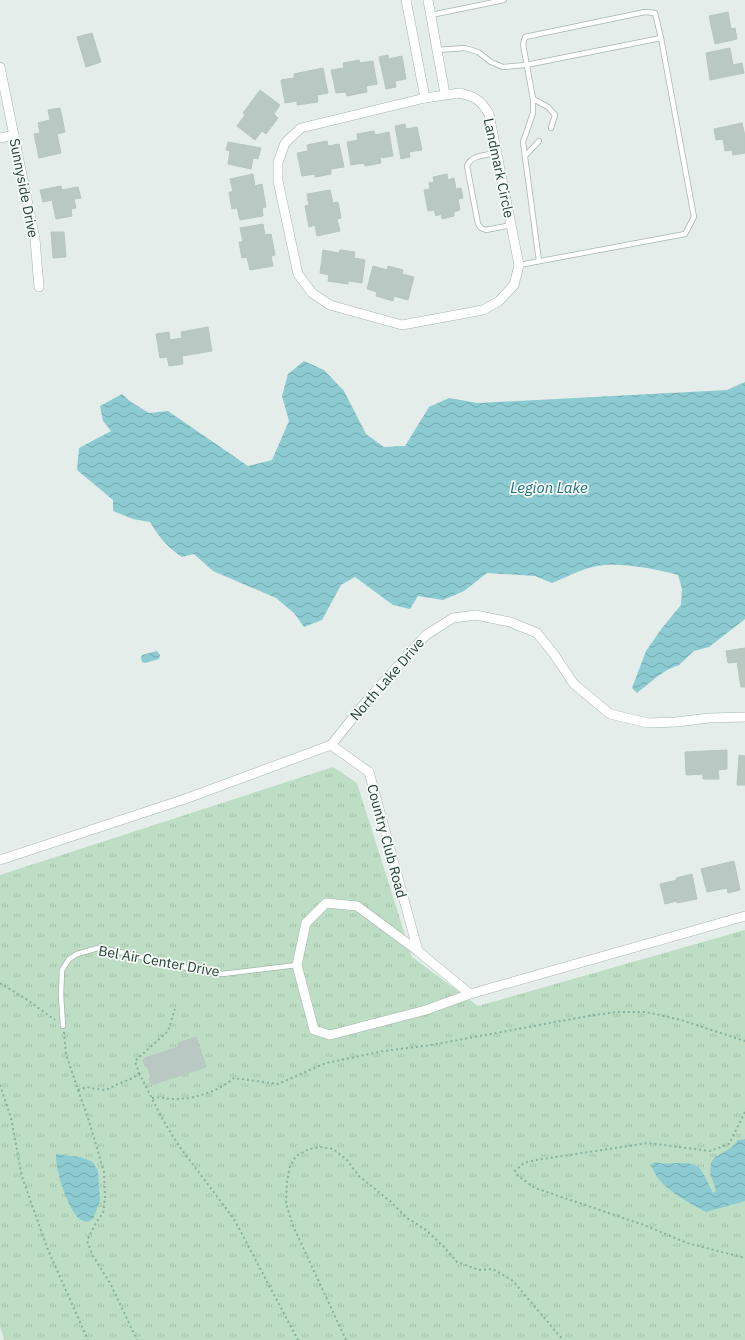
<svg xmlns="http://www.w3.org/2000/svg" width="745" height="1340" viewBox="0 0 745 1340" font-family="'IBM Plex Sans',sans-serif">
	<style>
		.grass { fill: url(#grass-tufts) }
		.water { fill: url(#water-waves) }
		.building { fill: #b9c8c2; stroke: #b6c7bf }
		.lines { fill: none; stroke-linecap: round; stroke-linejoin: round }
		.lane-casing { stroke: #a6b5b0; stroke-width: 6 }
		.street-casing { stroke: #a6b5b0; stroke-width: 10 }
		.path { stroke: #84b1a1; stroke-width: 2; stroke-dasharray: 2 3; stroke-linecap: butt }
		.lane { stroke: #fff; stroke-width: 4.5 }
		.street { stroke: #fff; stroke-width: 9 }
		.labels { text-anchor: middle; stroke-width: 3.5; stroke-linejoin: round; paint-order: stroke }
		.street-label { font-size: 14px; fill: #233f36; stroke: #f5faf7 }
		.water-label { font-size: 15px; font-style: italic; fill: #1d707c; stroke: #f5faf7 }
	</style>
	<defs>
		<pattern id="grass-tufts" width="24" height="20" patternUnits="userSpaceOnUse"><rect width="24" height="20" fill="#bddec4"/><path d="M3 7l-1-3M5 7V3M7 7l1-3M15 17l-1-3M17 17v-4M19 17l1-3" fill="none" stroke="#a2c0a9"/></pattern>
		<pattern id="water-waves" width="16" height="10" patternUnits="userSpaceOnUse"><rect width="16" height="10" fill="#8ccbd2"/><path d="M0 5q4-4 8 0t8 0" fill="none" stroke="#72a6ab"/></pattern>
	</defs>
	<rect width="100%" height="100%" fill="#e4ede9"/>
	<path class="grass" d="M 333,767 L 357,783 L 412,957 L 478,1006 L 745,930 L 745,1340 L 4,1340 L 0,1326 L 0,875 Z"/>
	<g class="water">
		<path d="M 304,361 L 324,370 L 344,391 L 366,434 L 384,447 L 405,446 L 429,407 L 449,398 L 478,403 L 727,390 L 745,382 L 745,619 L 709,647 L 694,651 L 679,665 L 669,669 L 658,676 L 637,693 L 632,688 L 646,651 L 662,628 L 681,605 L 682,589 L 678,575 C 654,569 630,564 605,565 C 587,566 569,576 552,583 L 535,576 L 487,573 L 464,591 L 443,600 L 418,596 L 410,609 L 393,605 L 355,577 L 341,585 L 322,620 L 304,627 L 294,613 L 276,598 L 213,571 L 194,554 L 182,557 C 166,546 160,538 150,522 L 133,519 L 113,511 L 113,500 L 77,470 L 79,448 L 111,431 L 103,421 L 100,406 L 122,394 L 131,402 L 149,413 L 168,411 L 248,466 L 272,460 L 289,421 L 282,396 L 288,374 Z"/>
		<path d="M 157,651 L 160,655 L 159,659 L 145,663 L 142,662 L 141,658 L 142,655 Z"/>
		<path d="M 745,1139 L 745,1201 L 706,1212 C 686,1201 659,1188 651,1165 L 655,1162 C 669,1167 692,1157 701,1170 C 706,1177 709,1186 713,1193 L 716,1191 L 710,1172 L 711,1163 L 714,1158 L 732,1147 L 738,1140 Z"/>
		<path d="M 56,1154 L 80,1157 L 93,1162 L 98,1171 L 100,1201 L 93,1219 L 87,1222 C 85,1221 83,1221 81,1220 C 68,1211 55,1170 56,1154 Z"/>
	</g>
	<g class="building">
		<path d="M 728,12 L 731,29 L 735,28 L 737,39 L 715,44 L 709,16 Z"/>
		<path d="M 92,33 L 101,62 L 86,67 L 77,37 Z"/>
		<path d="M 730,48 L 733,65 L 742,63 L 744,73 L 710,80 L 706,53 Z"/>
		<path d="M 388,55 L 389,59 L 402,56 L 406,79 L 395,81 L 396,87 L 386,89 L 379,57 Z"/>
		<path d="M 359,60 L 360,63 L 373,61 L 377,84 L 366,86 L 367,92 L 347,96 L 346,92 L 336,93 L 331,70 L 344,68 L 343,63 Z"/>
		<path d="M 323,68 L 328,93 L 317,95 L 318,102 L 297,105 L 297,101 L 285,103 L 281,80 L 294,78 L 294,74 Z"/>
		<path d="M 260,90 L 280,105 L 274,114 L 278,118 L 266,134 L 262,131 L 255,140 L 237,126 L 245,115 L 243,113 Z"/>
		<path d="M 60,108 L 65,132 L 57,134 L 61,153 L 39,158 L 34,134 L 40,133 L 38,123 L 50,120 L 48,110 Z"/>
		<path d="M 742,123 L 745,136 L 745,153 L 733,155 L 732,150 L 725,151 L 723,139 L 716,140 L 714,129 Z"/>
		<path d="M 405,124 L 406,129 L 417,127 L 422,150 L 409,152 L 410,157 L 401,159 L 395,126 Z"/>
		<path d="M 374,131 L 375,135 L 389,132 L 393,156 L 380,158 L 381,163 L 365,166 L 364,163 L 351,165 L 347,142 L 358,140 L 357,134 Z"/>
		<path d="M 327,141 L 328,146 L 339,144 L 344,167 L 331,169 L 331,174 L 315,177 L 315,174 L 302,176 L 297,153 L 308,151 L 307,145 Z"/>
		<path d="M 228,142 L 261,148 L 258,159 L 253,158 L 251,169 L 228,164 L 230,151 L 226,150 Z"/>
		<path d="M 253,174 L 255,186 L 262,184 L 266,207 L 262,208 L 263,216 L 240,220 L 237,208 L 232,209 L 229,192 L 233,192 L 230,179 Z"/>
		<path d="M 447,174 L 448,180 L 454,178 L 456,189 L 461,188 L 463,198 L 458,199 L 460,210 L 454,212 L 454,216 L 442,219 L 441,214 L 436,216 L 434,210 L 428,211 L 424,190 L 430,189 L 429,183 L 434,182 L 433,177 Z"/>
		<path d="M 61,186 L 62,190 L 78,187 L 81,198 L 74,199 L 76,208 L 71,209 L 72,216 L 56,219 L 52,200 L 43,202 L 40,190 Z"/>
		<path d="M 330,190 L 333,203 L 338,202 L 341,218 L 337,219 L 340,231 L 317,236 L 315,225 L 309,227 L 305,206 L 309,205 L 307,194 Z"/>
		<path d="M 263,224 L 265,235 L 271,234 L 275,255 L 271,256 L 273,266 L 250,270 L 247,257 L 242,258 L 239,242 L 243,242 L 240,228 Z"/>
		<path d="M 51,232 L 64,232 L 66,257 L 53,258 Z"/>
		<path d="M 323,250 L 339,253 L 340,250 L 355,252 L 354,258 L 365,260 L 362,283 L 348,281 L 348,284 L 328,281 L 329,275 L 320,273 Z"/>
		<path d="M 373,266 L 387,270 L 388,266 L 403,270 L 402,274 L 414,277 L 408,300 L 394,296 L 393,301 L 376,296 L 377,292 L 367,289 Z"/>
		<path d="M 208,327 L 212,351 L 182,356 L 183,364 L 169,366 L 167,357 L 160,358 L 156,334 L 169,332 L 170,340 L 182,338 L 181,332 Z"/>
		<path d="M 745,648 L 745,687 L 741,687 L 737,662 L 728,663 L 726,651 Z"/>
		<path d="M 727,750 L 727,769 L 718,770 L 719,779 L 703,779 L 703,774 L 686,775 L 685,752 Z"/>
		<path d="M 739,755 L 745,756 L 745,785 L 737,785 Z"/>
		<path d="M 734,861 L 740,890 L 728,893 L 727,888 L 707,892 L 701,869 Z"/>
		<path d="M 692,874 L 697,899 L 677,903 L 677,901 L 665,904 L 660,884 L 677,880 L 676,878 Z"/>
		<path d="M 196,1037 L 206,1067 L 154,1084 L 153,1083 L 151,1083 L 149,1078 L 151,1078 L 147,1065 L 145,1066 L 143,1060 L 145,1059 L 145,1058 L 179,1047 L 178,1043 Z"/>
	</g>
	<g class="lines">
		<defs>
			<g id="lane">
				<path d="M 431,15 L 504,0"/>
				<path d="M 437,50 L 465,48 L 478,52 L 491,62 L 503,67 L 526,65 L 661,38 L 694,217 L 685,234 L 519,265"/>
				<path d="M 533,99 L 548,107 L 555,115 L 551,128"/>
				<path d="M 497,153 C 486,155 471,155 467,166 L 478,224 L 481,228 L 486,230 L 511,225"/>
				<path d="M 525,156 L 539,141"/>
				<path d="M 539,261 L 523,142 L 533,113 L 533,99 L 523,44 L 525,37 L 645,12 L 655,13 L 661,38"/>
				<path d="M 63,1026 L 61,995 L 62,970 L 69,959 L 77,954 L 98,948 L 135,955 L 171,965 L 222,974 L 297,965"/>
			</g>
			<g id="street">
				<path d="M 406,0 L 425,98"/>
				<path d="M 428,0 L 445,94"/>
				<path d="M 0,67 L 35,239 L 39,287"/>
				<path d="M 459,93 C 474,96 481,100 489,114 L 519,265 L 514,285 L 499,301 L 483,310 L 402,325 L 330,305 L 312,293 L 298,274 L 278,181 L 278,162 L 285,143 L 301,128 L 425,98 Z"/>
				<path d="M 0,138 L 14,135"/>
				<path d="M 331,745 L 369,698 L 426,635 L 453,618 L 476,615 L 510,622 L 537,633 L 553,653 L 574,684 L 610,714 L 648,723 L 676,722 L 709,718 L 745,717"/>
				<path d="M 331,745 L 369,772 L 418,951 L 470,994"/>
				<path d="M 0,860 L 185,799 L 331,745"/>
				<path d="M 418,951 L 357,906 L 326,903 L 306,923 L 297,965 L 314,1030 L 330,1035 L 426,1010 L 470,994 L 745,916"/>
			</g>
		</defs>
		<use href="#lane" class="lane-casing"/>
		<use href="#street" class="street-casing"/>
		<g class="path">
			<path d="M 0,983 L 26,999 L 55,1020"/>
			<path d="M 64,1032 L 66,1054 L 78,1090 L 87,1087 L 96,1089 L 106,1090 L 118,1084 L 133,1078 L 139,1073 L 135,1061 L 168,1031 L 175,1009"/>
			<path d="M 139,1073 L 163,1120 L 179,1146 L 234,1219 L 298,1340"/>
			<path d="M 0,1085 L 11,1118 L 22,1177 L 48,1250 L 88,1340"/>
			<path d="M 78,1090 L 89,1121 L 104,1172 L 105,1198 L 103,1213 L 97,1221 L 87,1241 L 93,1256 L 111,1285 L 137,1340"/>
			<path d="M 152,1098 C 160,1097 163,1098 170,1099 C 193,1100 217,1092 234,1078 L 278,1084 L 326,1063 L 384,1051 L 431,1045 L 588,1016 L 617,1012 L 646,1012 L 681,1020 L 745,1041"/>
			<path d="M 745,1112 L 729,1144 L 710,1151 L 648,1143 L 536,1160 L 524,1163 L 515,1171 L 518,1176 L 535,1188 L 644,1225 L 687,1243 L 745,1258"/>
			<path d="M 346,1340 L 293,1226 L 286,1203 L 287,1182 L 290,1166 L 296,1156 L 309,1149 L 320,1147 L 333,1149 L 346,1159 L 359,1176 L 391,1202 L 407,1218 L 426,1230 L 444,1247 L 457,1262 L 479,1270 L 493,1269 L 513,1281 L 563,1340"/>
		</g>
		<use href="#lane" class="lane"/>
		<use href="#street" class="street"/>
	</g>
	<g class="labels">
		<g class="street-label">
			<text transform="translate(499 168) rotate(78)" y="5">Landmark Circle</text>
			<text transform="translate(24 188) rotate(79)" y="5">Sunnyside Drive</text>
			<text transform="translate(387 679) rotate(-49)" y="5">North Lake Drive</text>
			<text transform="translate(387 841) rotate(75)" y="5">Country Club Road</text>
			<text transform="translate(159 961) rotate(10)" y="5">Bel Air Center Drive</text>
		</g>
		<g class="water-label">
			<text x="549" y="493">Legion Lake</text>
		</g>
	</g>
</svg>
